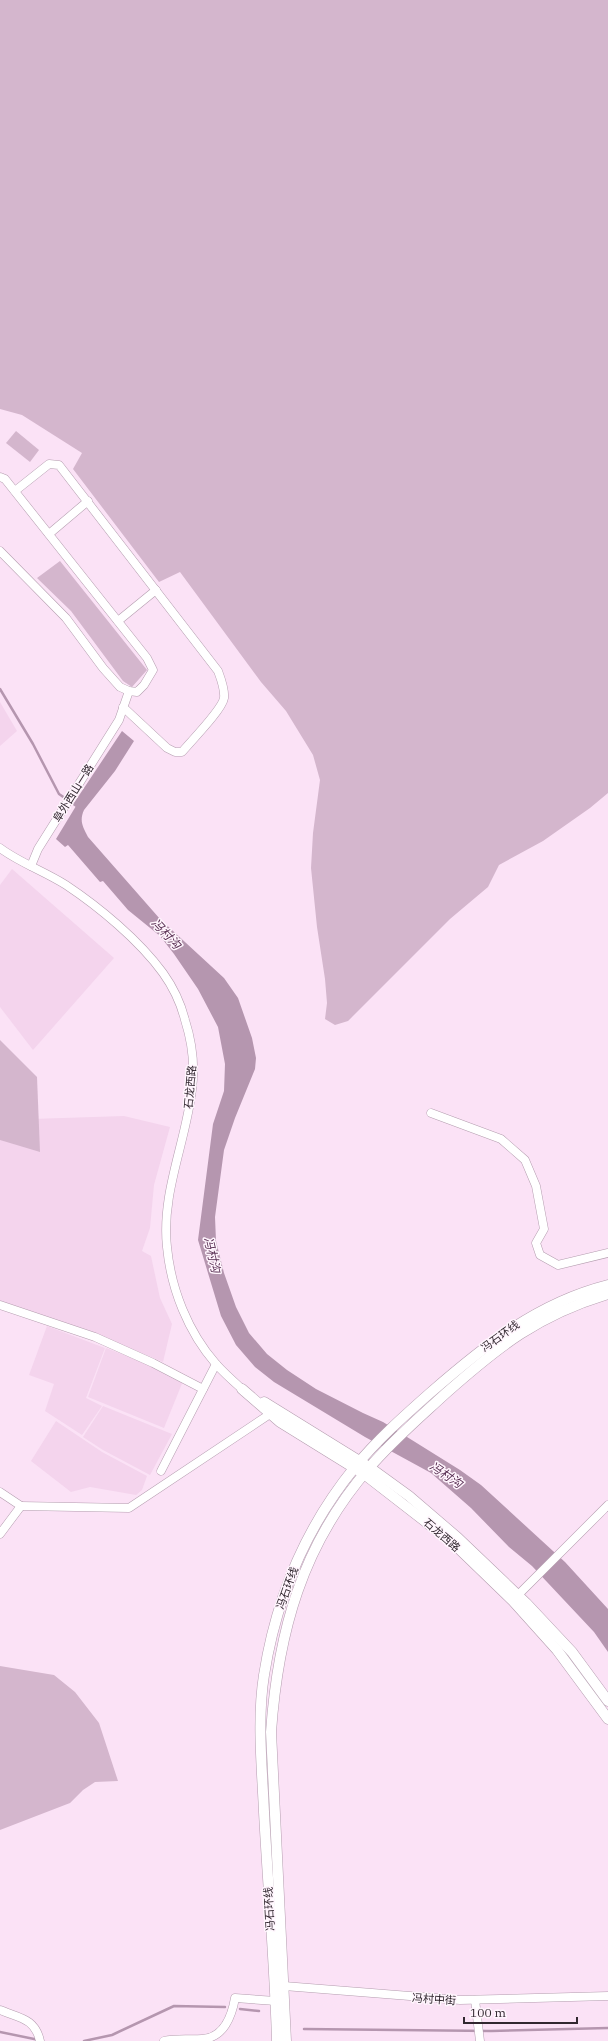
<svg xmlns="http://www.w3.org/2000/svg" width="608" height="2041" viewBox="0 0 608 2041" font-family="'IBM Plex Serif','Noto Sans SC',serif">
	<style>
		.built { fill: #f4d4ed }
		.green { fill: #d4b6cd }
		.water { fill: #b596af }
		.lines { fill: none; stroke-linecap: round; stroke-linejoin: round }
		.stream { stroke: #b596af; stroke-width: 2.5 }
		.minor-casing { stroke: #b49daf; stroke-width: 9 }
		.major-casing { stroke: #b49daf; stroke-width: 11 }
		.minor { stroke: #fff; stroke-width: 8 }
		.major { stroke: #fff; stroke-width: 10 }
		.labels { text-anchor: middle; stroke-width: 3; stroke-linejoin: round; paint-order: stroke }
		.street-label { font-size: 11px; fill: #31272f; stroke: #fff5fd }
		.water-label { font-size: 12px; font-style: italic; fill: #582e52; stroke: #fff5fd }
	</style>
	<rect width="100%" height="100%" fill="#fbe2f6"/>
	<g class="built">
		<path d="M 0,702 L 17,731 L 0,746 Z"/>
		<path d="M 12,869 L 114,958 L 33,1050 L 0,1007 L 0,885 Z"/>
		<path d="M 124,1116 L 170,1127 L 154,1185 L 150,1228 L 142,1251 L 151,1256 L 160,1298 L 172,1324 L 163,1362 L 97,1334 L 0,1301 L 0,1120 Z"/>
		<path d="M 47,1326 L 105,1348 L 86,1398 L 102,1406 L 82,1435 L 45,1411 L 54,1384 L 29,1375 Z"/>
		<path d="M 106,1348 L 157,1368 L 183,1381 L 164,1428 L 88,1397 Z"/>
		<path d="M 103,1406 L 172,1434 L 150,1475 L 103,1450 L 83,1437 Z"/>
		<path d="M 56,1421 L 102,1452 L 147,1476 L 142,1490 L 136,1495 L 90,1487 L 71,1492 L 31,1461 Z"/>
	</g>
	<g class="green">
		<path d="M 0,0 L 608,0 L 608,793 L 590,808 L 543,841 L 499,865 L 488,887 L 450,919 L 348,1021 L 335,1025 L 325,1019 L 327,1003 L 325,979 L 317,927 L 311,868 L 313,833 L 320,780 L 313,755 L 286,711 L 261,682 L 180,572 L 159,582 L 73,469 L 82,453 L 22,415 L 0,409 Z"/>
		<path d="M 16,431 L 39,450 L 30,462 L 6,443 Z"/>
		<path d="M 60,561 L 147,670 L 132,687 L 123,681 L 71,611 L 37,578 Z"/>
		<path d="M 0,1040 L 37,1077 L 40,1152 L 0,1140 Z"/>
		<path d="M 0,1666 L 54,1675 L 75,1692 L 99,1723 L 118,1781 L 95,1782 L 83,1790 L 70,1803 L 0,1830 Z"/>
	</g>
	<path class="water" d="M 122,731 L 134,741 L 115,771 L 84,810 C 79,821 83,827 88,837 L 160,919 L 224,978 L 238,998 L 252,1038 L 256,1058 L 255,1069 L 235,1118 L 224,1150 L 215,1217 L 216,1241 L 224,1273 L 236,1307 L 249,1333 L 267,1354 L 287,1370 L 316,1389 L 363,1413 L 383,1422 L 460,1470 L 481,1485 L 565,1562 L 608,1609 L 608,1652 L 594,1632 L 532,1566 L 509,1547 L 471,1508 L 431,1473 L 365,1437 L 274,1382 L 255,1367 L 236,1345 L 221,1316 L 198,1240 L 213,1124 L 224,1091 L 225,1064 L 218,1027 L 198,989 L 174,954 L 160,936 L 128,910 L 103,881 L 100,882 L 68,845 L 65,847 L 56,839 L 76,806 L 74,803 Z"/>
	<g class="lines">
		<g class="stream">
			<path d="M 0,689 L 33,744 L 59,794 L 78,807"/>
			<path d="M 240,2009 L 259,2011"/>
			<path d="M 304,2029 L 491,2031 L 608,2028"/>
			<path d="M 0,2032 L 39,2040"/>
			<path d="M 84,2041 L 112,2035 L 174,2006 L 225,2007"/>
		</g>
		<defs>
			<g id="minor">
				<path d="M 0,477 L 5,479 L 147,658 L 153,670 L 144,685 L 137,692 L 129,691 L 120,687 L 103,668 L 66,618 L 0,551"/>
				<path d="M 15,491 L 49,464 L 59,465 L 218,671 C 221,679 225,689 224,698 C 222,710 191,741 182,752 L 175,752 L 167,748 L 123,707"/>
				<path d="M 49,534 L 88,501"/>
				<path d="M 118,621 L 156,590"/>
				<path d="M 0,848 C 20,863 44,871 66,885 C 99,907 139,940 163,973 C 173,987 181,1004 185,1020 C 192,1042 195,1066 192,1089 C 186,1142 161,1193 167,1247 C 171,1289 188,1332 216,1364 C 224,1373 233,1381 242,1389"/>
				<path d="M 31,866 L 38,849 L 119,720 L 129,691"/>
				<path d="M 431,1113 L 501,1139 L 525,1160 L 536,1186 L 544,1229 L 536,1243 L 540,1255 L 558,1265 L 608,1253"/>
				<path d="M 0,1305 L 95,1337 L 153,1363 L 203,1389"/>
				<path d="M 161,1471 L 216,1364"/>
				<path d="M 0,1492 L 21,1506 L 0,1534"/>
				<path d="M 21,1506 L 129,1508 L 270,1414"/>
				<path d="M 514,1599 L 608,1505"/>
				<path d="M 284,1986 L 460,2000 L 608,1996"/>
				<path d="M 475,2000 L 480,2041"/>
				<path d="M 0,2010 C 19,2018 35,2018 40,2041"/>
				<path d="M 164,2041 C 176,2038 190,2040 202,2039 C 224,2038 232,2015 235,1998 L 276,2001"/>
			</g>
			<g id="major">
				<path d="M 242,1389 L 280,1422 L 364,1474 L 453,1543 L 513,1601 L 557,1650 L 608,1719"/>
				<path d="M 264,1402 L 369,1467 L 409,1496 L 458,1538 L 526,1603 L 572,1652 L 608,1701"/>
				<path d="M 277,2041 C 275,1965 268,1888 264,1812 C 262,1767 257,1719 264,1675 C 276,1599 306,1527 355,1467 C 377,1440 404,1416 430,1393 C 484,1346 537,1303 608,1285"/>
				<path d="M 286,2041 L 271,1732 C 278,1632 302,1545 369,1468 C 392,1441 419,1418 445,1394 C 499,1346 538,1315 608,1294"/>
			</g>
		</defs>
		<use href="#minor" class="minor-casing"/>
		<use href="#major" class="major-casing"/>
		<use href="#minor" class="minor"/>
		<use href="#major" class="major"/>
	</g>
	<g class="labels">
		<g class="street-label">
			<text transform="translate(73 793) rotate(-58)" y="4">阜外西山一路</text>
			<text transform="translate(190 1087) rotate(-85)" y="4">石龙西路</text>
			<text transform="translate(500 1336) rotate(-36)" y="4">冯石环线</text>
			<text transform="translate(442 1535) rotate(41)" y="4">石龙西路</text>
			<text transform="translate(287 1588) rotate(-70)" y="4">冯石环线</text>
			<text transform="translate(269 1909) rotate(-93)" y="4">冯石环线</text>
			<text transform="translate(434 1999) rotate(4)" y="4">冯村中街</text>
		</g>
		<g class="water-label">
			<text transform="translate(166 934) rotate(47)" y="4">冯村沟</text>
			<text transform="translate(212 1255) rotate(77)" y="4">冯村沟</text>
			<text transform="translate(446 1475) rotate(34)" y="4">冯村沟</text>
		</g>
	</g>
	<path d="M464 2017v6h113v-6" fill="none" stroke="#31272f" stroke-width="2"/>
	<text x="470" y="2017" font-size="12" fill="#31272f" stroke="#fff5fd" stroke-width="3" paint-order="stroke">100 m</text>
</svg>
